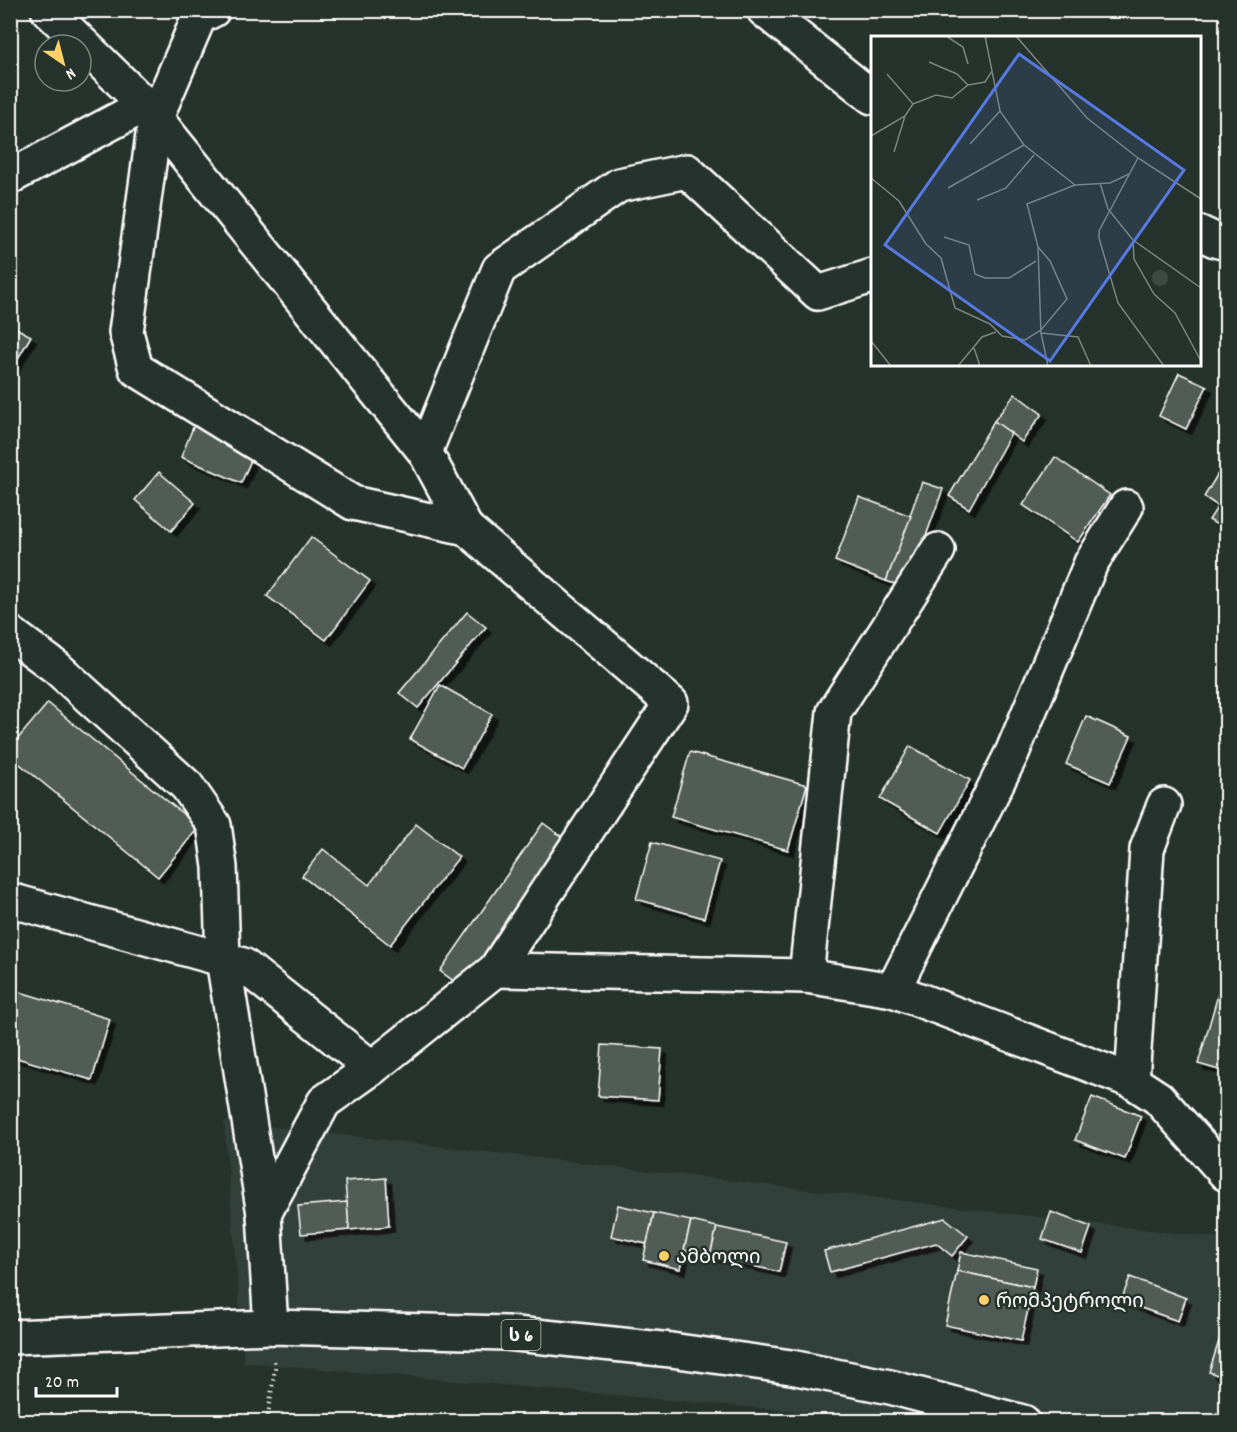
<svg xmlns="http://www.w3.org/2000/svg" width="1237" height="1432" viewBox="0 0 1237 1432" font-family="Dekko,'Noto Sans Georgian',sans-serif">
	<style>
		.built { fill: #333f3a }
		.building { fill: #515c57; stroke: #fff; stroke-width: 1.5; filter: url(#shadow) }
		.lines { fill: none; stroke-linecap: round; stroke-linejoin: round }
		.minor-casing { stroke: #fff; stroke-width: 38 }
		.highway-casing { stroke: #fff; stroke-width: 38 }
		.path { stroke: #fff; stroke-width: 4; stroke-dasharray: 1.5 4.5; stroke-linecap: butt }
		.minor { stroke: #26332d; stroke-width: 33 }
		.highway { stroke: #26332d; stroke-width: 33 }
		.poi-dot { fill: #ffd166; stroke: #26332d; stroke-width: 2 }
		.labels { text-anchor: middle; stroke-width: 5; stroke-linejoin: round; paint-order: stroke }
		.shield { fill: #26332d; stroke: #bec2c0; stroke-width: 1.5 }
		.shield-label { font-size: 18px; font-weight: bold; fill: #fff }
		.poi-label { font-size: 20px; fill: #fff; stroke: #26332d; text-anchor: start }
		.inset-road { fill: none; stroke: #7d8581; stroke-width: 1.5 }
		.view { fill: #567ae2; fill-opacity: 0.15; stroke: #567ae2; stroke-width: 3 }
		.inset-edge { fill: none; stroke: #fff; stroke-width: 3 }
	</style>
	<defs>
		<filter id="shadow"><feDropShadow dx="5.5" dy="5.5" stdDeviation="0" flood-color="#0009"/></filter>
	</defs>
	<rect width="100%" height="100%" fill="#26332d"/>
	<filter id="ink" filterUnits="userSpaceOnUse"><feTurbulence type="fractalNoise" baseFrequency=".0167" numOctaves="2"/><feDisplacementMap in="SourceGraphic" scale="12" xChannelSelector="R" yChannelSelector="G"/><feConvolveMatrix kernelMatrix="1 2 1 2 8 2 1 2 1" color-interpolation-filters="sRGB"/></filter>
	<g filter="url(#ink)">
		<path class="built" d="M 224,1121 L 1226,1239 L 1226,1421 L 905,1421 L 244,1362 Z"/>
		<g class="building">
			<path d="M 10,325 L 31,336 L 10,372 Z"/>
			<path d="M 1179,373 L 1207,386 L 1186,429 L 1159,416 Z"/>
			<path d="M 1015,394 L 1042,414 L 1022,442 L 994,421 Z"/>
			<path d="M 994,421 L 1011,433 L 969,509 L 949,496 Z"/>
			<path d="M 194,425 L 255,451 L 241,483 L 181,457 Z"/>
			<path d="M 1055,457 L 1110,495 L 1078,542 L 1023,505 Z"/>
			<path d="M 1226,460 L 1226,530 L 1209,520 L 1218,506 L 1204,497 Z"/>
			<path d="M 159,472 L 195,503 L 171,531 L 135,500 Z"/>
			<path d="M 922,482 L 943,489 L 907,588 L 886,581 Z"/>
			<path d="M 859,497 L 911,516 L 886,581 L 835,561 Z"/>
			<path d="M 311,537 L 370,581 L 326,640 L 267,596 Z"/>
			<path d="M 467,612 L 486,627 L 418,708 L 399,693 Z"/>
			<path d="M 440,685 L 492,714 L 462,768 L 410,739 Z"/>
			<path d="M 48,703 L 199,827 L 158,877 L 10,756 L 10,748 Z"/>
			<path d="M 1086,716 L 1131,736 L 1110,783 L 1066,764 Z"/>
			<path d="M 910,746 L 970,780 L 940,833 L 880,799 Z"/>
			<path d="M 690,752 L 807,785 L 788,850 L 671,817 Z"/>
			<path d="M 543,823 L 566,840 L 462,987 L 440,971 Z"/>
			<path d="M 416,824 L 459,857 L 390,945 L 302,876 L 323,849 L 369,885 Z"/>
			<path d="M 652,842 L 720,861 L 704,918 L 636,899 Z"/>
			<path d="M 1226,967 L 1226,1072 L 1198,1064 Z"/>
			<path d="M 10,989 L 110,1019 L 92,1080 L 10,1056 Z"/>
			<path d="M 602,1045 L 662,1049 L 658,1100 L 598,1096 Z"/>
			<path d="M 1092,1097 L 1141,1116 L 1125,1159 L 1075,1140 Z"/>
			<path d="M 386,1178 L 389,1226 L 349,1230 L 345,1181 Z"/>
			<path d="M 347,1202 L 349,1230 L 301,1234 L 298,1206 Z"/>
			<path d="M 618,1205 L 654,1213 L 647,1244 L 611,1236 Z"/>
			<path d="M 1051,1212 L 1091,1227 L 1082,1253 L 1042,1239 Z"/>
			<path d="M 654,1213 L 691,1221 L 680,1269 L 643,1260 Z"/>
			<path d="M 945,1218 L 968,1236 L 952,1256 L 936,1243 L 830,1272 L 824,1251 Z"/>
			<path d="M 691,1221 L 717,1227 L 710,1256 L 684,1250 Z"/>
			<path d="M 717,1227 L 786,1242 L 779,1272 L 710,1256 Z"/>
			<path d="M 961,1252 L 1037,1268 L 1033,1287 L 957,1271 Z"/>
			<path d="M 957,1271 L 1033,1287 L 1021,1341 L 945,1325 Z"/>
			<path d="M 1130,1277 L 1186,1298 L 1178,1321 L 1121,1301 Z"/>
			<path d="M 1220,1338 L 1226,1340 L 1226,1378 L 1209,1372 Z"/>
		</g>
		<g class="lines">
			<defs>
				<g id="minor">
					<path d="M 48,10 L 145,105 L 425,452 L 466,528"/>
					<path d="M 213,10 L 199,17 L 155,120 L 126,332 L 136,369 L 353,503 L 466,528 L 671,703 L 495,970 L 372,1068 L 324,1102 L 264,1214"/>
					<path d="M 764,10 L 872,97"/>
					<path d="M 10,177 L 145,105"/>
					<path d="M 1200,233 L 1215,240 L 1226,243"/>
					<path d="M 425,452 L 499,269 L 619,185 L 687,171 L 818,293 L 872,276"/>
					<path d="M 10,633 L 57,668 L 187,786 L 214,825 L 220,867 L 223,959 L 264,1214 L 271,1327"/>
					<path d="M 10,900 L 243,965 L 372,1068"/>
					<path d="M 495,970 L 806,976 L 893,990 L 1012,753 L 1091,563 L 1126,507"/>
					<path d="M 806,976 L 834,712 L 938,550"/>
					<path d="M 893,990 L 1132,1081 L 1158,1098 L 1226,1174"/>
					<path d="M 1132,1081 L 1147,849 L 1164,805"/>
				</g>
				<path id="highway" d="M 10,1337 L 271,1327 L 506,1333 L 671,1350 L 791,1367 L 890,1387 L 1023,1422"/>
			</defs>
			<use href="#minor" class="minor-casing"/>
			<use href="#highway" class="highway-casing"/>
			<path class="path" d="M 267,1422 L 275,1368 L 274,1357"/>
			<use href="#minor" class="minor"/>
			<use href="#highway" class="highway"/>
		</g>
	</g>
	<g class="poi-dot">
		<circle cx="664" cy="1256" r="6"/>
		<circle cx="984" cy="1300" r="6"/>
	</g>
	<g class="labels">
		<rect class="shield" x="501.5" y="1320" width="39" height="30" rx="4.5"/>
		<g class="shield-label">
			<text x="521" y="1341">ს 6</text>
		</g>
		<g class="poi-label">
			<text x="676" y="1263">ამბოლი</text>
			<text x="996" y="1307">რომპეტროლი</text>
		</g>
	</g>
	<g transform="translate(871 36)">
		<rect width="330" height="330" fill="#26332d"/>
		<path d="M281 242a8 8 0 1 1 16 0a8 8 0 1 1-16 0Z" fill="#3e4944"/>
		<path class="inset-road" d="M 75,0 L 92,11 L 97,28M 114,0 L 121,35M 145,0 L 216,82 L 267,122 L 330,163M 58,26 L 86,38 L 97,49M 42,68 L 65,59 L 81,62 L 97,49 L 114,46 L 121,35 L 129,75 L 153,109M 0,100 L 34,80 L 42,68 L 16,38M 99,108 L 129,75M 23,116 L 34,80M 267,122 L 228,195 L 228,202 L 247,267 L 293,330M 0,142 L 28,165 L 55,208 L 70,222 L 84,272 L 119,288 L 131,300 L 154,304 L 170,294 L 196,263 L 179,225 L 167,211 L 156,168 L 204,149 L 239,147 L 258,138M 229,147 L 237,173 L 262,204 L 263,223 L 283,258 L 304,277 L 330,325M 77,152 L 153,109 L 204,149M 106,164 L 135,152 L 163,119M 73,201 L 98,209 L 104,238 L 114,242 L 138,242 L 165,225M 262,204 L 330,252M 167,211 L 170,297 L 177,330M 170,297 L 207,301 L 220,330M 0,305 L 20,330M 103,312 L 109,330M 87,330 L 111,301 L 125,296"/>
		<path class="view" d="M 148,18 L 313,134 L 179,325 L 14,209 Z"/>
		<rect width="330" height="330" class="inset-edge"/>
	</g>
	<rect width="1237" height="1432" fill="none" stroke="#26332d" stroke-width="36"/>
	<rect x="18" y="18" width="1201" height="1396" fill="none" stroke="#fff" stroke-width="2" filter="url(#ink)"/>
	<g transform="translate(63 63) rotate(145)"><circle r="28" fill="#26332d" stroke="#7d8581" stroke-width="1.5"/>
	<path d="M0-4.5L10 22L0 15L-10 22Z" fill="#ffd166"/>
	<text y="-9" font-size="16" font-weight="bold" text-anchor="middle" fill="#ffffff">N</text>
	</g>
	<path d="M36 1387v9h81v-9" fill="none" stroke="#ffffff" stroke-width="3"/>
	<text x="45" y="1387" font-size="18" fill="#ffffff" stroke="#26332d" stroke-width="4.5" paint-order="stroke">20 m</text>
</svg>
